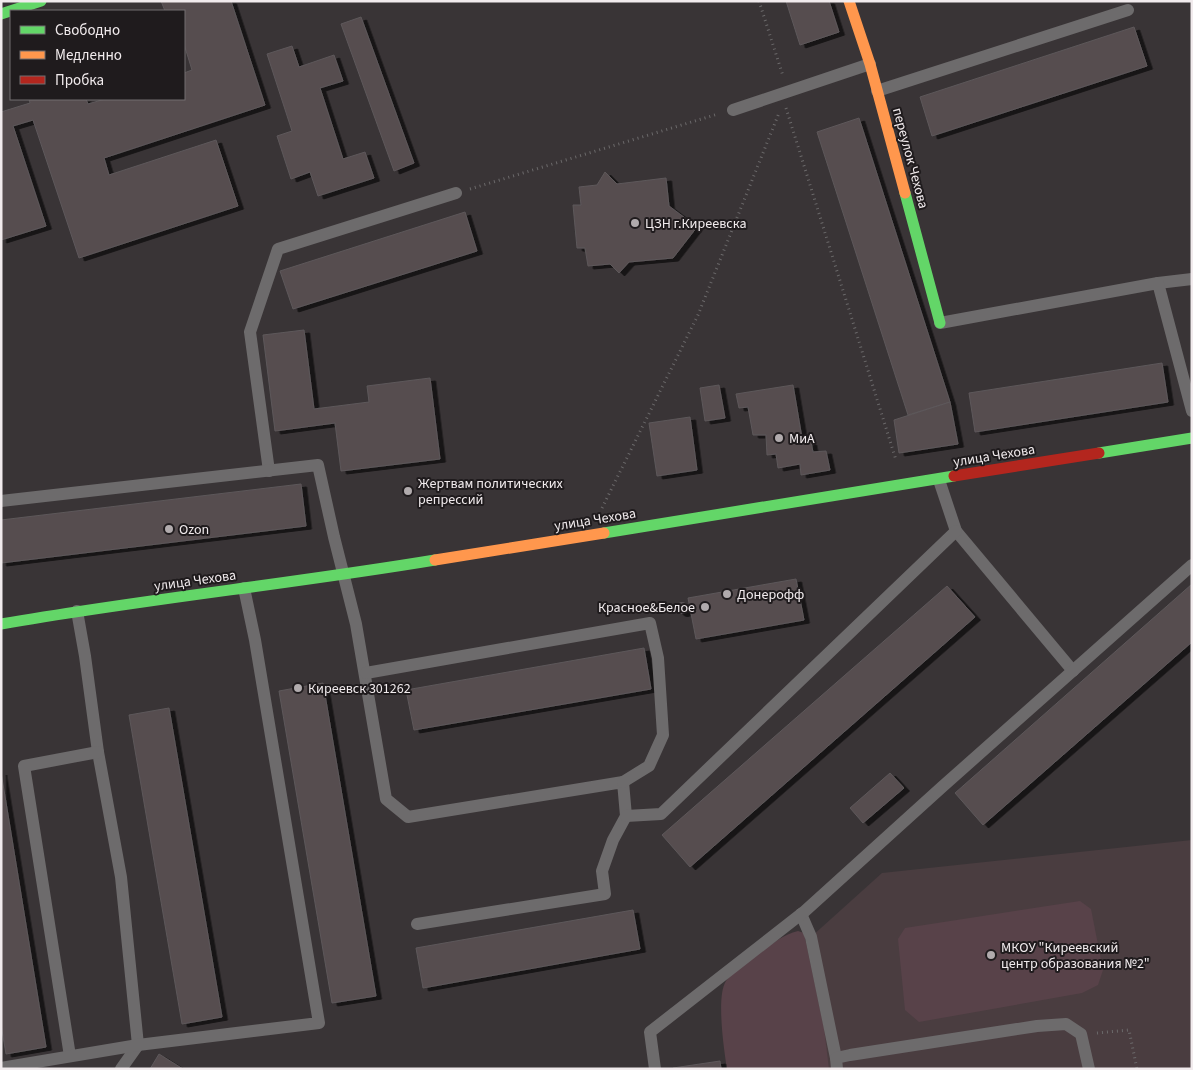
<svg xmlns="http://www.w3.org/2000/svg" width="1193" height="1070" viewBox="0 0 1193 1070" font-family="'Source Sans 3',sans-serif">
	<style>
		.built { fill: #4a3d40 }
		.green { fill: #584249 }
		.building { fill: #574d50; stroke: #5d585a; filter: url(#shadow) }
		.lines { fill: none; stroke-linecap: round; stroke-linejoin: round }
		.path { stroke: #6b696a; stroke-width: 3; stroke-dasharray: 1 4; stroke-linecap: butt }
		.lane { stroke: #6d6b6c; stroke-width: 12 }
		.fast { stroke: #63d668; stroke-width: 11 }
		.slow { stroke: #ff974d; stroke-width: 11 }
		.jam { stroke: #b3261e; stroke-width: 11 }
		.poi-dot { fill: #b1abad; stroke: #1f1b1d; stroke-width: 2 }
		.labels { text-anchor: middle; stroke-width: 4; stroke-linejoin: round; paint-order: stroke }
		.street-label { font-size: 14px; fill: #f1ebed; stroke: #1f1b1d }
		.poi-label { font-size: 14px; fill: #f1ebed; stroke: #1f1b1d; text-anchor: start }
	</style>
	<defs>
		<filter id="shadow"><feDropShadow dx="5.5" dy="3" stdDeviation="0" flood-color="#0009"/></filter>
	</defs>
	<rect width="100%" height="100%" fill="#393436"/>
	<path class="built" d="M 1192,840 L 1192,1069 L 785,1069 L 771,973 L 882,873 Z"/>
	<g class="green">
		<path d="M 1080,901 L 1091,909 L 1103,970 L 1098,985 L 1082,993 L 919,1022 L 905,1010 L 898,939 L 905,928 Z"/>
		<path d="M 798,931 L 804,933 L 824,1028 L 829,1069 L 727,1069 C 724,1050 716,996 726,981 C 733,970 747,962 758,954 C 771,945 782,935 798,931 Z"/>
	</g>
	<g class="building">
		<path d="M 161,1 L 231,1 L 265,105 L 104,158 L 109,175 L 216,140 L 238,206 L 79,258 L 33,120 L 13,126 L 46,226 L 1,240 L 1,112 L 30,103 L 29,99 L 86,99 L 88,104 L 105,99 L 184,99 L 184,73 L 192,70 L 184,44 L 184,11 L 165,11 Z"/>
		<path d="M 786,1 L 829,1 L 839,32 L 800,45 Z"/>
		<path d="M 361,17 L 414,163 L 394,171 L 341,24 Z"/>
		<path d="M 1134,27 L 1147,66 L 932,136 L 920,97 Z"/>
		<path d="M 292,46 L 299,67 L 334,55 L 343,81 L 320,88 L 343,159 L 365,152 L 374,178 L 318,196 L 310,172 L 291,179 L 277,136 L 292,131 L 267,54 Z"/>
		<path d="M 859,118 L 950,402 L 908,415 L 817,132 Z"/>
		<path d="M 605,172 L 617,184 L 666,178 L 669,206 L 697,227 L 673,258 L 629,262 L 619,273 L 610,264 L 588,266 L 585,248 L 577,248 L 573,205 L 581,205 L 579,187 L 597,185 Z"/>
		<path d="M 465,212 L 477,251 L 293,309 L 280,271 Z"/>
		<path d="M 304,330 L 314,409 L 369,402 L 367,386 L 430,378 L 440,459 L 341,471 L 335,423 L 275,431 L 263,335 Z"/>
		<path d="M 1162,363 L 1168,402 L 975,432 L 969,393 Z"/>
		<path d="M 719,385 L 725,418 L 705,421 L 700,388 Z"/>
		<path d="M 793,385 L 803,444 L 811,442 L 813,452 L 826,451 L 830,470 L 801,475 L 800,464 L 778,468 L 776,454 L 767,455 L 766,435 L 753,435 L 748,407 L 739,408 L 736,394 Z"/>
		<path d="M 950,402 L 958,444 L 899,453 L 894,420 Z"/>
		<path d="M 690,417 L 697,470 L 657,476 L 649,423 Z"/>
		<path d="M 301,484 L 306,526 L 1,563 L 1,520 Z"/>
		<path d="M 796,579 L 804,620 L 696,639 L 688,598 Z"/>
		<path d="M 1192,584 L 1192,642 L 983,825 L 955,793 Z"/>
		<path d="M 947,586 L 975,617 L 690,867 L 662,835 Z"/>
		<circle cx="682" cy="608" r="5.5"/>
		<path d="M 644,648 L 651,689 L 414,730 L 406,690 Z"/>
		<path d="M 323,683 L 376,996 L 332,1003 L 279,691 Z"/>
		<path d="M 169,708 L 222,1017 L 182,1024 L 129,715 Z"/>
		<path d="M 1,772 L 46,1047 L 6,1054 L 1,1024 Z"/>
		<path d="M 890,773 L 904,788 L 863,823 L 850,808 Z"/>
		<path d="M 633,910 L 640,949 L 423,988 L 416,948 Z"/>
		<path d="M 159,1054 L 183,1069 L 150,1069 Z"/>
		<path d="M 720,1061 L 721,1069 L 673,1069 L 673,1068 Z"/>
	</g>
	<g class="lines">
		<g class="path">
			<path d="M 759,1 L 783,76"/>
			<path d="M 786,108 L 896,460"/>
			<path d="M 470,189 L 718,114"/>
			<path d="M 602,508 L 698,315 L 779,113"/>
			<path d="M 1097,1033 L 1129,1030 L 1137,1069"/>
		</g>
		<g class="lane">
			<path d="M 877,91 L 1128,10"/>
			<path d="M 733,110 L 870,64"/>
			<path d="M 1158,283 L 1192,279"/>
			<path d="M 940,323 L 1158,283 L 1192,411"/>
			<path d="M 269,471 L 250,332 L 278,249 L 456,193"/>
			<path d="M 939,480 L 956,531 L 1073,671"/>
			<path d="M 1,501 L 318,465 L 334,537 L 356,624 L 386,799 L 408,817 L 623,782 L 626,816 L 613,840 L 602,871 L 605,894 L 417,924"/>
			<path d="M 77,611 L 85,656 L 98,752 L 121,877 L 138,1045 L 121,1069"/>
			<path d="M 366,673 L 650,623 L 658,658 L 663,735 L 649,766 L 623,782"/>
			<path d="M 626,816 L 661,814 L 956,531"/>
			<path d="M 801,914 L 811,937 L 836,1058"/>
			<path d="M 70,1056 L 24,766 L 98,752"/>
			<path d="M 1,1068 L 138,1045 L 319,1023 L 255,640 L 244,588"/>
			<path d="M 655,1069 L 650,1032 L 805,911 L 942,787 L 1192,565"/>
			<path d="M 837,1069 L 836,1058 L 850,1055 L 1037,1026 L 1066,1024 L 1081,1034 L 1089,1069"/>
		</g>
		<g class="fast">
			<path d="M 1,14 L 41,1"/>
			<path d="M 905,193 L 940,323"/>
			<path d="M 1099,453 L 1192,438"/>
			<path d="M 604,533 L 954,476"/>
			<path d="M 1,624 C 145,599 290,584 435,560"/>
		</g>
		<g class="slow">
			<path d="M 849,1 L 870,64 L 905,193"/>
			<path d="M 435,560 L 604,533"/>
		</g>
		<path class="jam" d="M 954,476 L 1099,453"/>
	</g>
	<g class="poi-dot">
		<circle cx="635" cy="223" r="5"/>
		<circle cx="779" cy="438" r="5"/>
		<circle cx="408" cy="491" r="5"/>
		<circle cx="169" cy="529" r="5"/>
		<circle cx="727" cy="594" r="5"/>
		<circle cx="705" cy="607" r="5"/>
		<circle cx="298" cy="688" r="5"/>
		<circle cx="991" cy="955" r="5"/>
	</g>
	<g class="labels">
		<g class="street-label">
			<text transform="translate(911 158) rotate(75)" y="5">переулок Чехова</text>
			<text transform="translate(994 455) rotate(-9)" y="5">улица Чехова</text>
			<text transform="translate(595 519) rotate(-9)" y="5">улица Чехова</text>
			<text transform="translate(195 580) rotate(-8)" y="5">улица Чехова</text>
		</g>
		<g class="poi-label">
			<text x="645" y="228">ЦЗН г.Киреевска</text>
			<text x="789" y="443">МиА</text>
			<text x="418" y="488">Жертвам политических<tspan x="418" dy="16">репрессий</tspan></text>
			<text x="179" y="534">Ozon</text>
			<text x="737" y="599">Донерофф</text>
			<text x="695" y="612" text-anchor="end">Красное&amp;Белое</text>
			<text x="308" y="693">Киреевск 301262</text>
			<text x="1001" y="952">МКОУ "Киреевский<tspan x="1001" dy="16">центр образования №2"</tspan></text>
		</g>
	</g>
	<rect width="1193" height="1070" fill="none" stroke="#f1ebed" stroke-width="5"/>
	<rect x="10" y="10" width="175" height="90" fill="#1f1b1d" stroke="#736e70"/>
	<rect x="20" y="26" width="25" height="8" fill="#63d668" stroke="#736e70"/>
	<text x="55" y="35" font-size="15" fill="#f1ebed">Свободно</text>
	<rect x="20" y="51" width="25" height="8" fill="#ff974d" stroke="#736e70"/>
	<text x="55" y="60" font-size="15" fill="#f1ebed">Медленно</text>
	<rect x="20" y="76" width="25" height="8" fill="#b3261e" stroke="#736e70"/>
	<text x="55" y="85" font-size="15" fill="#f1ebed">Пробка</text>
</svg>
